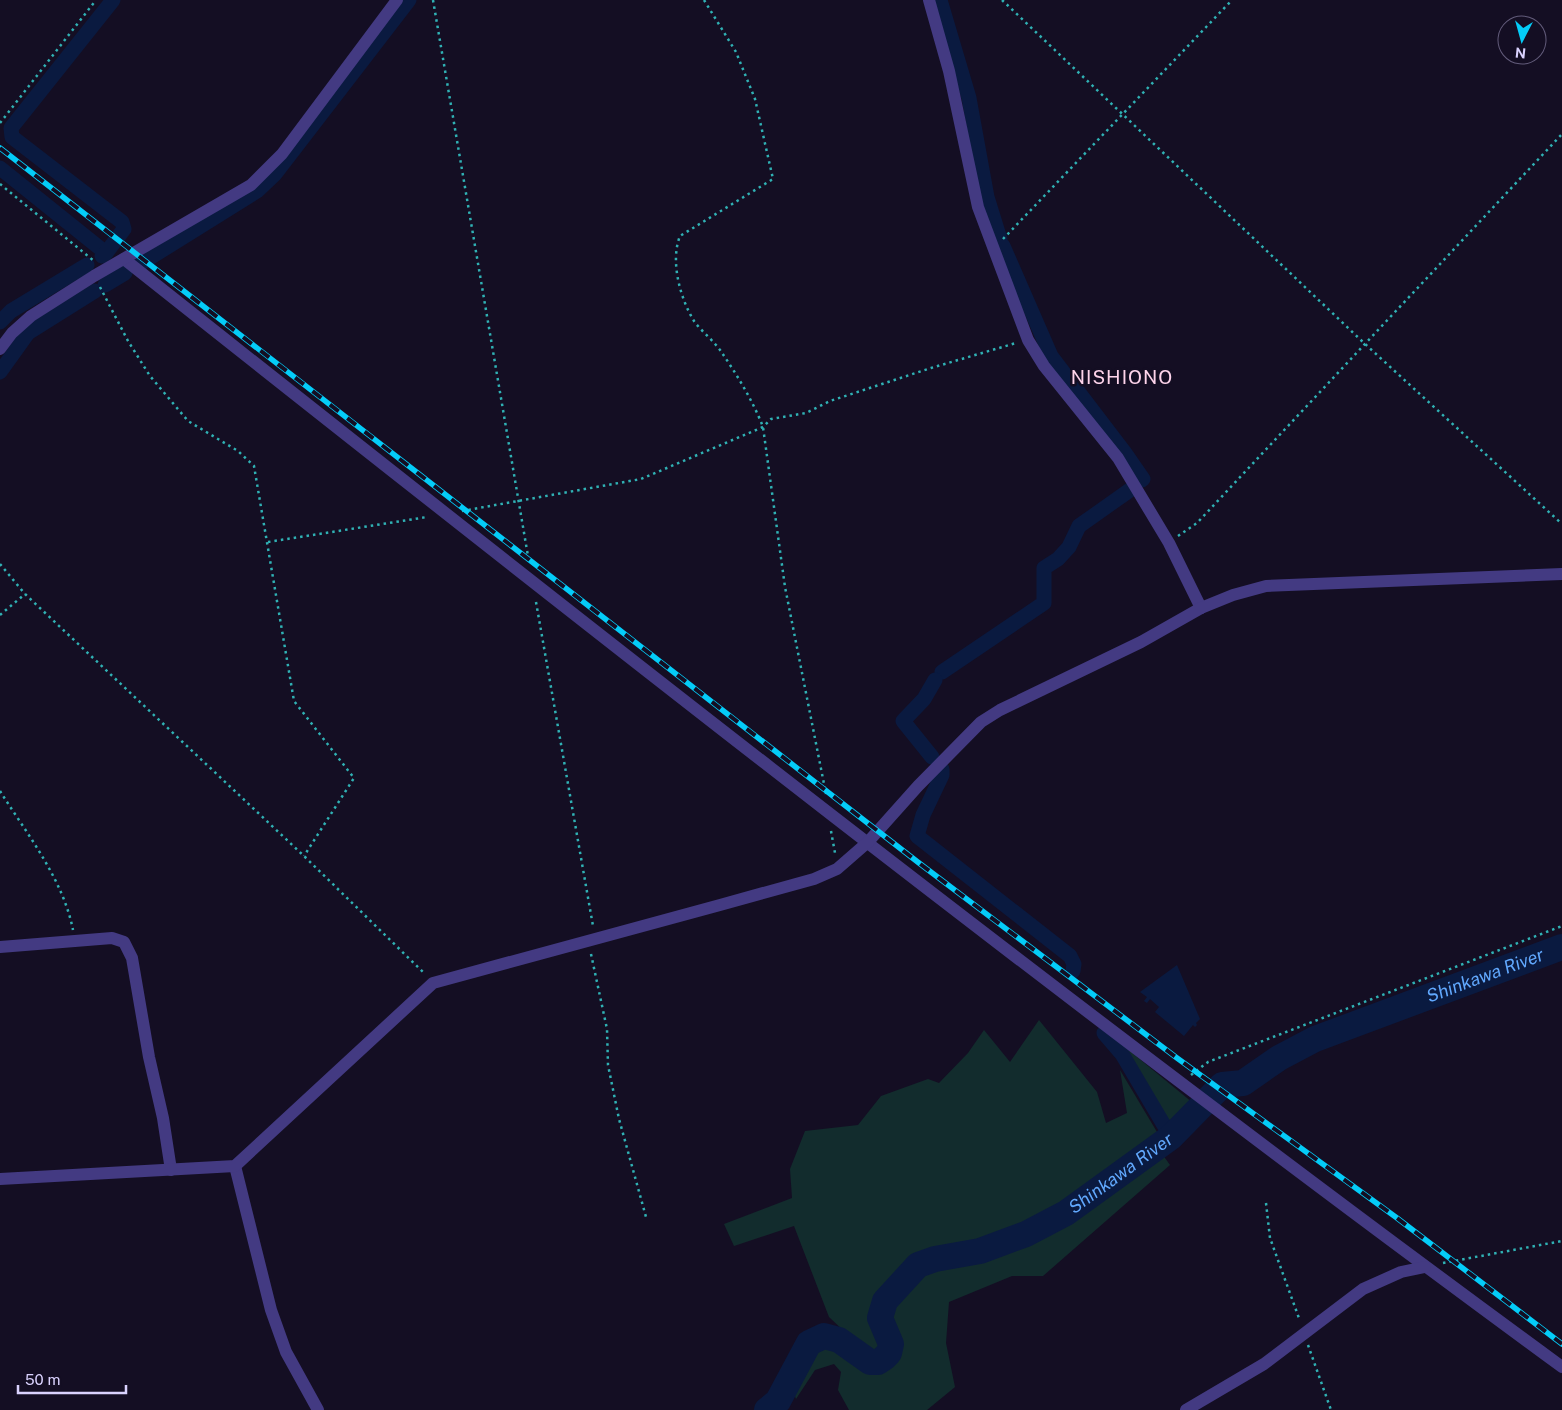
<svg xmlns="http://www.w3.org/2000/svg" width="1562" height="1410" viewBox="0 0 1562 1410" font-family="'Public Sans',sans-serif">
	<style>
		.green { fill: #122c2d }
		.water { fill: #0a1a40 }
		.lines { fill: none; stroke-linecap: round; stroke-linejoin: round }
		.canal { stroke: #0a1a40; stroke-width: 15 }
		.river { stroke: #0a1a40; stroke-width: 26 }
		.path { stroke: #30b1b4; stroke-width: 2.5; stroke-dasharray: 2.5 4; stroke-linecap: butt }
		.minor { stroke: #433a82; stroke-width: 12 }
		.rail-casing { stroke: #04ccf8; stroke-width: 5.5 }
		.rail { stroke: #140e23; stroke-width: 4; stroke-dasharray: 11; stroke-linecap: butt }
		.labels { text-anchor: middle; stroke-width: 5; stroke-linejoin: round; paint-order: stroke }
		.water-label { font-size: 18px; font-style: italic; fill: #61a8fd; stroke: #140e23 }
		.quarter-label { font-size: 19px; letter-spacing: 1px; fill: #fed4eb; stroke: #140e23 }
	</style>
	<rect width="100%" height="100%" fill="#140e23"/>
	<g class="green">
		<path d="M 1039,1020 L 1097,1092 L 1106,1123 L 1127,1113 L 1120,1070 L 1157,1132 L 1112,1168 L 1052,1209 L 1012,1229 L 912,1258 L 880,1294 L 873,1309 L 874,1330 L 881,1341 L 876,1353 L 862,1348 L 829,1317 L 794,1226 L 734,1246 L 724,1224 L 792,1198 L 790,1169 L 805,1131 L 858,1125 L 881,1096 L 928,1079 L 939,1083 L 968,1053 L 984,1030 L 1010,1062 Z"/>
		<path d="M 1125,1047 L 1193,1103 L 1171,1125 Z"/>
		<path d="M 1160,1151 L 1170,1165 L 1043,1276 L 1012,1276 L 949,1302 L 946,1343 L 955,1387 L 927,1410 L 849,1410 L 838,1390 L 841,1372 L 834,1364 L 815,1370 L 796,1399 L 792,1387 L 809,1354 L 825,1343 L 872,1367 L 890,1359 L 894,1345 L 885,1314 L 894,1298 L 922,1272 L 1037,1237 L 1083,1209 Z"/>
	</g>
	<path class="water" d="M 1177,965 L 1200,1019 L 1196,1023 L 1197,1025 L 1195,1027 L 1193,1025 L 1184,1036 L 1155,1012 L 1159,1007 L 1150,999 L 1147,1003 L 1144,1001 L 1147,997 L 1140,992 Z"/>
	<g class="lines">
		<g class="canal">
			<path d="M 940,0 L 969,98 L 987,197 L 1000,239"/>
			<path d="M 0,168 L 106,253"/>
			<path d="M 1003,246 L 1051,356 L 1125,453 L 1143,479 L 1142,480"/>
			<path d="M 102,256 L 106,253 L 124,229 L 122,222 L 12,137 L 11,128 L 113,0"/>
			<path d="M 140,264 L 257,191 L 275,174 L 409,0"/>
			<path d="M 105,285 L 125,273"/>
			<path d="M 0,322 L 11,311 L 87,265"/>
			<path d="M 0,372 L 28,333 L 95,291"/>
			<path d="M 942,672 L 1044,603 L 1044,568 L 1058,559 L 1069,547 L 1079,526 L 1130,490"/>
			<path d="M 932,757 L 903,721 L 924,699 L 935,680"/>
			<path d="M 942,769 L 942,775 L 923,815 L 917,836 L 1070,956 L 1074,964 L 1073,971"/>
			<path d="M 1104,1033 L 1122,1054 L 1171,1137"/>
		</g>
		<path class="river" id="s1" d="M 767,1410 L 778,1401 L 809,1343 L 824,1336 L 839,1340 L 870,1362 L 878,1362 L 884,1358 L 889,1353 L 891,1344 L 880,1318 L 885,1301 L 918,1265 L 935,1259 L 980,1251 L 1026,1234 L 1066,1213 L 1171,1137 L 1222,1085 L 1243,1083 L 1279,1058 L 1315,1039 L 1562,947"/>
		<g class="path">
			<path d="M 433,0 L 529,562"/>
			<path d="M 704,0 L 736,52 L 755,99 L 773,179 L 680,236 C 670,261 680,298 694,321 C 701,331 712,339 720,350 C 736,373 753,401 763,427 L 785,587 L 826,794"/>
			<path d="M 1002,0 L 1364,343 L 1562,524"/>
			<path d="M 0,123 L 96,0"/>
			<path d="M 0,184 L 94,261"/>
			<path d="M 1003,239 L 1232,0"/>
			<path d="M 100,287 L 128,341 L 150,376 L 188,421 L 238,451 L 254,466 L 294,701 L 354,778 L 304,856"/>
			<path d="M 462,511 L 641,479 L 763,427 L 771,419 L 806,413 L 830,401 L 931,368 L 1016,343"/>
			<path d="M 1178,536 L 1197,523 L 1562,134"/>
			<path d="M 268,542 L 427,517"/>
			<path d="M 0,564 L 25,594 L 304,856 L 425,974"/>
			<path d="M 536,602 L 593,926"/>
			<path d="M 0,615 L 25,594"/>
			<path d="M 0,791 C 27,834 63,879 73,930"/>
			<path d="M 831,831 L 835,853"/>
			<path d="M 591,954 L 607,1029 L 608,1065 L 619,1119 L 646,1217"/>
			<path d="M 1191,1075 L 1208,1062 L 1562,926"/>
			<path d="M 1266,1203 L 1270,1238 L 1300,1321"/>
			<path d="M 1443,1263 L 1562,1241"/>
			<path d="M 1308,1345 L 1331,1410"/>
		</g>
		<g class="minor">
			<path d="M 929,0 L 949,71 L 978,207 L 1028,340 L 1044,366 L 1118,458 L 1169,543 L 1201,608"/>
			<path d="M 124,259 C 598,635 1074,1009 1562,1367"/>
			<path d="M 0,349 L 12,333 L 31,316 L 94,276 L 251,185 L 282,154 L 397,0"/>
			<path d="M 0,947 L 112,938 L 124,942 L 132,958 L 149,1057 L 163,1118 L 171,1170"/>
			<path d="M 235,1166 L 271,1310 L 286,1352 L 318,1410"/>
			<path d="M 0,1179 L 235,1166 L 433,983 L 720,905 L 814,879 L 837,869 L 868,842 L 918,786 L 981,722 L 1000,710 L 1141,642 L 1201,608 L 1233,595 L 1266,586 L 1562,574"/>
			<path d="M 1186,1410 L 1264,1364 L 1363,1289 L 1401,1272 L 1425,1267"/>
		</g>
		<defs>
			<path id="rail" d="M 0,148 L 919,863 L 1177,1058 L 1397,1218 L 1562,1344"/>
		</defs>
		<use href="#rail" class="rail-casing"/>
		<use href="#rail" class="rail"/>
	</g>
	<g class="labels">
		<g class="water-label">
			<text dy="6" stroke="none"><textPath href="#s1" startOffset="924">Shinkawa River</textPath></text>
			<text dy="6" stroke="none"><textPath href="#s1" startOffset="502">Shinkawa River</textPath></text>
		</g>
		<g class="quarter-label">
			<text x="1122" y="384">NISHIONO</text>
		</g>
	</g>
	<g transform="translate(1522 40) rotate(186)"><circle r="24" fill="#140e23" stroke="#635c7b"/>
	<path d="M0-4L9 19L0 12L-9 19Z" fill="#04ccf8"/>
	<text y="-8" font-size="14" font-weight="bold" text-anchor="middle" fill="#dad2fe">N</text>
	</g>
	<path d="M18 1385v8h108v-8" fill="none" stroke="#dad2fe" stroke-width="2.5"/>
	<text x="25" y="1385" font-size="15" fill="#dad2fe" stroke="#140e23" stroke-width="4" paint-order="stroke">50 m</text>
</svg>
